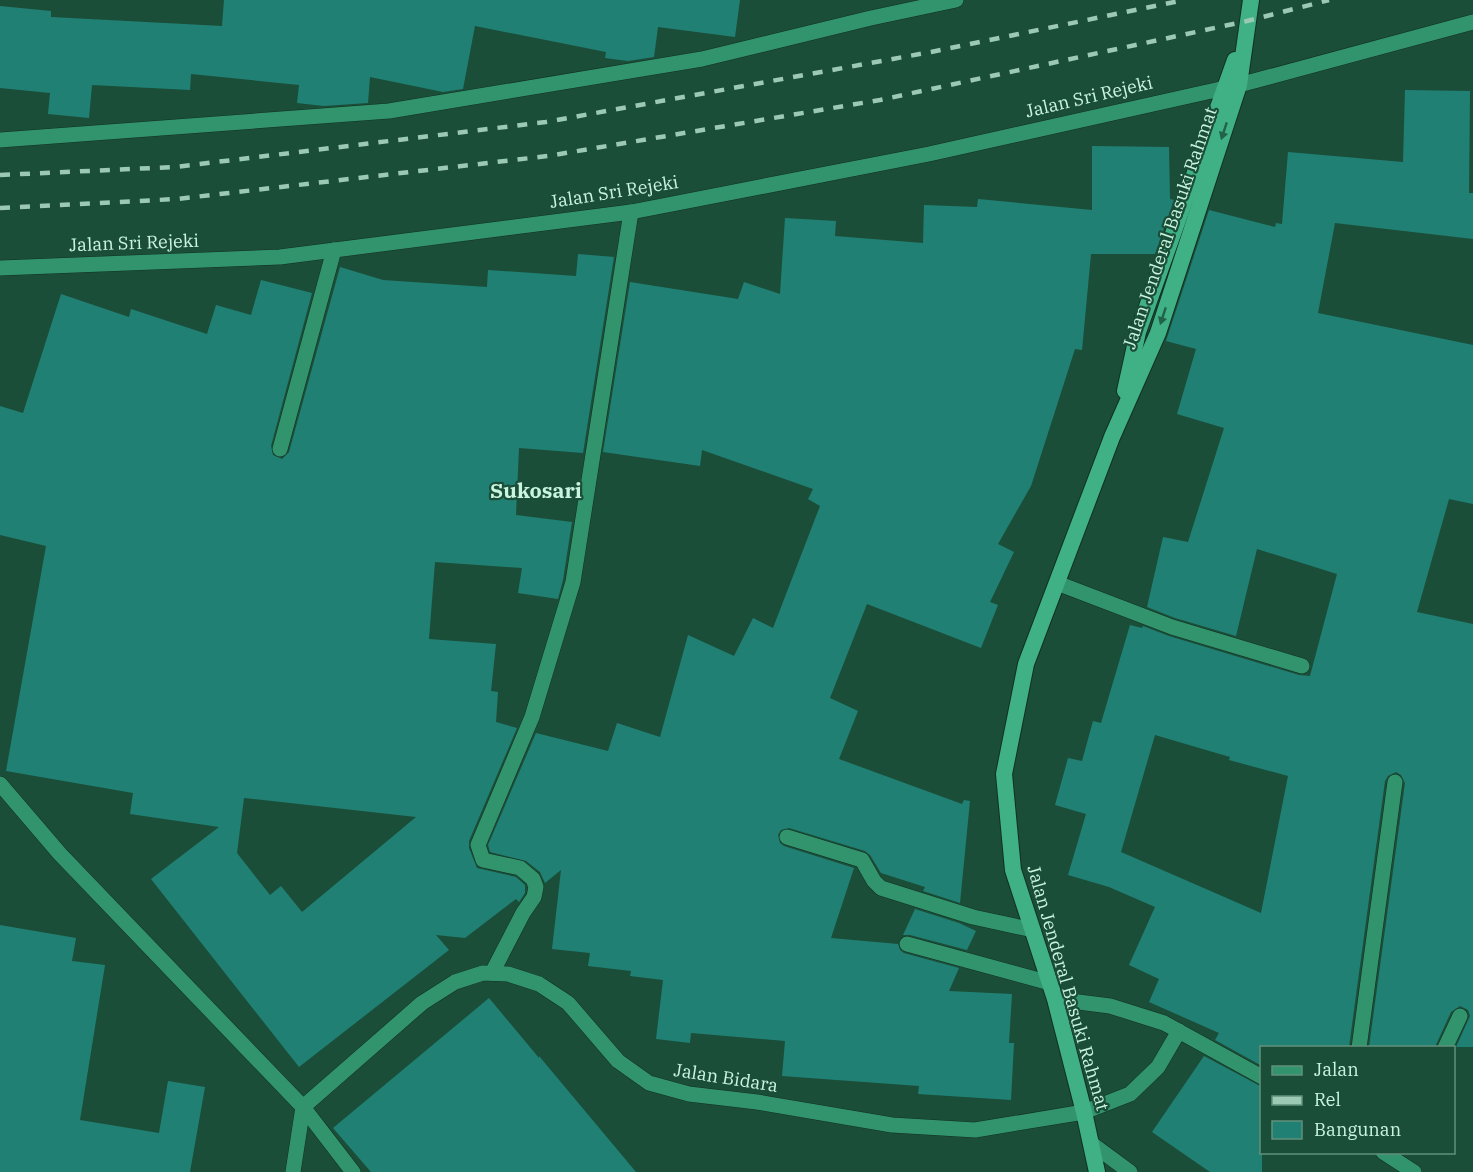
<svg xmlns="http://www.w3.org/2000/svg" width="1473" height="1172" viewBox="0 0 1473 1172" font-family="'IBM Plex Serif',serif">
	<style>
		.building { fill: #218074; fill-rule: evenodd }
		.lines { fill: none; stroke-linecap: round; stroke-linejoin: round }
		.service-casing { stroke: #123023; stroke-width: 16 }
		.minor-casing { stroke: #123023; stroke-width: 16 }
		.tertiary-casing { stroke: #123023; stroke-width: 16 }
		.secondary-casing { stroke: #123023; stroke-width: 16 }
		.trunk-casing { stroke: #123023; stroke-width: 18 }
		.service { stroke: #32946d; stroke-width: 15 }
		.minor { stroke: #32946d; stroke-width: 15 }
		.tertiary { stroke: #32946d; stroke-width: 15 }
		.secondary { stroke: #32946d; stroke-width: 15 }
		.trunk { stroke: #3fb184; stroke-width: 16 }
		.rail { stroke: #9bc9b3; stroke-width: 4.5; stroke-dasharray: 10 10; stroke-linecap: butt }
		.oneway { fill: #226248 }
		.labels { text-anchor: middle; stroke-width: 4.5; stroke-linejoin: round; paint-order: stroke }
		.street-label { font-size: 18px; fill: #c9f5df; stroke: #1b4e39 }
		.quarter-label { font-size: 21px; font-weight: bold; fill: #c9f5df; stroke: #1b4e39 }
	</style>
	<rect width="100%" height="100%" fill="#1b4e39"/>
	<g class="building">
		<path d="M 224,0 L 740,0 L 735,37 L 658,27 L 654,57 L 628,61 L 605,58 L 606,52 L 475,26 L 463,89 L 443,92 L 370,77 L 368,103 L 324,106 L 297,103 L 299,85 L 191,74 L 190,90 L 92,85 L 89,118 L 48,114 L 50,93 L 0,88 L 0,6 L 51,11 L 51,17 L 222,26 Z"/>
		<path d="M 1405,90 L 1470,91 L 1469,193 L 1473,193 L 1473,239 L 1335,223 L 1318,313 L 1473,345 L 1473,504 L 1449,499 L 1417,612 L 1473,624 L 1473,1047 L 1456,1047 L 1470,1016 L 1468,1010 L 1460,1006 L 1451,1012 L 1435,1047 L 1369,1047 L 1405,783 L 1401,775 L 1396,772 L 1388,776 L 1385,781 L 1349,1047 L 1262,1047 L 1262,1066 L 1215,1040 L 1219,1033 L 1149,1002 L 1159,979 L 1129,965 L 1155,907 L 1109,887 L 1068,875 L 1086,814 L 1055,805 L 1068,758 L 1082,761 L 1093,721 L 1101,723 L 1130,625 L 1142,628 L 1143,626 L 1169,636 L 1299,675 L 1310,676 L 1337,574 L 1257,549 L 1236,636 L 1175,618 L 1147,607 L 1163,537 L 1188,542 L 1224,428 L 1177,414 L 1196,349 L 1166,341 L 1209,210 L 1275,227 L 1276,223 L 1282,224 L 1288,152 L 1403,162 ZM 1155,735 L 1230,757 L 1229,760 L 1288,776 L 1261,913 L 1121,852 Z"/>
		<path d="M 1092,146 L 1169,147 L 1170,199 L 1174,200 L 1155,254 L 1091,254 L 1082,350 L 1075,349 L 1031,486 L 998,544 L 1014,552 L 990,602 L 998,605 L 981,648 L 867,604 L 830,698 L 858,711 L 839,759 L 962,804 L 964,800 L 970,801 L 960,903 L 923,891 L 925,887 L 881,873 L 870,855 L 865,851 L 789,828 L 781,830 L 778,835 L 780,843 L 784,846 L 854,868 L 831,938 L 898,944 L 900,950 L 904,953 L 959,968 L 949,991 L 1012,994 L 1009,1043 L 1014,1043 L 1011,1100 L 918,1094 L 919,1086 L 782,1076 L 785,1041 L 691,1033 L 690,1043 L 656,1039 L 663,980 L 630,976 L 631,971 L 588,966 L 590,953 L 552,949 L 561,870 L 545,883 L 540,872 L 526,861 L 490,852 L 488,845 L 536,733 L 608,751 L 617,723 L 660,737 L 688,635 L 734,656 L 753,618 L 773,628 L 820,506 L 808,499 L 813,489 L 702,450 L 700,466 L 603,452 L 630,282 L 738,299 L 744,282 L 780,294 L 785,218 L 836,221 L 835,236 L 923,243 L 924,205 L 977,207 L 978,199 L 1092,210 Z"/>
		<path d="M 578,254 L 614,257 L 583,453 L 519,448 L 516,515 L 572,522 L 563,580 L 558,599 L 518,593 L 522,568 L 435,562 L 429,639 L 496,644 L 491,691 L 498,692 L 496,722 L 517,728 L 469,841 L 469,848 L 477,868 L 516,877 L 525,885 L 525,893 L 519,902 L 516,899 L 465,938 L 436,935 L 449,950 L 299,1067 L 151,879 L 219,827 L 130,814 L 133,793 L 6,771 L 46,546 L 0,535 L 0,406 L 23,413 L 61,294 L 129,317 L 131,309 L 207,334 L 216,305 L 251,315 L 261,280 L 312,293 L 271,446 L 273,455 L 282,459 L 289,452 L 340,267 L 383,280 L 487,287 L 488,270 L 576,276 ZM 244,798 L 416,817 L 302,912 L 281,886 L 270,895 L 237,853 Z"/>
		<path d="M 915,909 L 959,923 L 976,931 L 967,950 L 910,935 L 903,935 Z"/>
		<path d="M 0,925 L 76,938 L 72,961 L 105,965 L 80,1120 L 159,1133 L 168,1081 L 205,1087 L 190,1172 L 0,1172 Z"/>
		<path d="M 489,998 L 539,1058 L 539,1056 L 636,1172 L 371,1172 L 333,1128 Z"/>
		<path d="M 1204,1056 L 1262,1087 L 1262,1172 L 1210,1172 L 1152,1132 Z"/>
	</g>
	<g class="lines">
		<defs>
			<g id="service">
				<path d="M 1057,583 L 1172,627 L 1302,666"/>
				<path d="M 787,837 L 862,860 L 874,881 L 881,888 L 973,917 L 1033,930"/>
				<path d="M 907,944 L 1050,983"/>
			</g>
			<g id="minor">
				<path d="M 0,140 L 389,111 L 702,59 L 871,18 L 956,0"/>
				<path d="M 280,449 L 334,250"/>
				<path d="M 0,784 L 60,854 L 303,1107 L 353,1172"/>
				<path d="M 492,973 L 523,913 L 534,897 L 536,887 L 533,879 L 520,868 L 483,860 L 478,845 L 532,717 L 573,582 L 631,212"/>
				<path d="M 1055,999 L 1110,1006 L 1164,1023 L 1262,1077"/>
				<path d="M 1359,1048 L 1395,782"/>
				<path d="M 1445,1048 L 1460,1016"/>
				<path d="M 303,1107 L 422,1003 L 455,982 L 483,973 L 508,974 L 539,984 L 568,1003 L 618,1061 L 649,1083 L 689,1094 L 757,1102 L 892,1125 L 975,1130 L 1084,1112 L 1130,1094 L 1158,1067 L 1179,1031"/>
				<path d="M 1092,1144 L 1130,1172"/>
				<path d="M 1383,1152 L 1414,1172"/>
				<path d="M 293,1172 L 303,1107"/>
			</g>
			<path id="tertiary" d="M 0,268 L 280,257 L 631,212 L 929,154 L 1225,88"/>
			<path id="secondary" d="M 1239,85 L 1473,22"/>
			<g id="trunk">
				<path d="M 1125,391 L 1138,332 L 1235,60"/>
				<path d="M 1097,1172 L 1084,1112 L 1055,999 L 1013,870 L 1004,774 L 1026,664 L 1112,437 L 1158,333 L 1239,85 L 1251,0"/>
			</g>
		</defs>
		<use href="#service" class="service-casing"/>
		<use href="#minor" class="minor-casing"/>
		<use href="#tertiary" class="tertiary-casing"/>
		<use href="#secondary" class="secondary-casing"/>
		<use href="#trunk" class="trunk-casing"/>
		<use href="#service" class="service"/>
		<use href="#minor" class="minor"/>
		<use href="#tertiary" class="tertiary"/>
		<use href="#secondary" class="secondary"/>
		<use href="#trunk" class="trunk"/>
		<g class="rail">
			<path d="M 0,175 L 175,167 L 546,122 L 931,52 L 1184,0"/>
			<path d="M 0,208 L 177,199 L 548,156 L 880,100 L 1247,21 L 1329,0"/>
		</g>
	</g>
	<defs><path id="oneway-solid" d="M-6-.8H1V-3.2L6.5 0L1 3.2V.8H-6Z" transform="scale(1.5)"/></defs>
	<g class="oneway">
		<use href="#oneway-solid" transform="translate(1224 131) rotate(108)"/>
		<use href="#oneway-solid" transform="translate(1163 316) rotate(108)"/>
	</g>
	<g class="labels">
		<g class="street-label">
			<text transform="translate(1089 97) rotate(-13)" y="6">Jalan Sri Rejeki</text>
			<text transform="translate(614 192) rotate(-9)" y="6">Jalan Sri Rejeki</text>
			<text transform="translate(1170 228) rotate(-71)" y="6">Jalan Jenderal Basuki Rahmat</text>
			<text transform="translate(134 243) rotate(-2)" y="6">Jalan Sri Rejeki</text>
			<text transform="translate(1068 988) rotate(74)" y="6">Jalan Jenderal Basuki Rahmat</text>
			<text transform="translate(726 1078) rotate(9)" y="6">Jalan Bidara</text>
		</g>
		<g class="quarter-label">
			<text x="536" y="498">Sukosari</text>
		</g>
	</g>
	<rect x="1260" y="1046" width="195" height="108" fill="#1b4e39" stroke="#61917b" stroke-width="1.5"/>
	<rect x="1272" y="1066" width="30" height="9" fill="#32946d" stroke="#61917b" stroke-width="1.5"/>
	<text x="1314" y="1076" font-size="18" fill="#c9f5df">Jalan</text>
	<rect x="1272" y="1096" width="30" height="9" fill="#9bc9b3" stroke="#61917b" stroke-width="1.5"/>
	<text x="1314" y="1106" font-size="18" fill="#c9f5df">Rel</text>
	<rect x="1272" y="1121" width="30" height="18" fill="#218074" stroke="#61917b" stroke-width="1.5"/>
	<text x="1314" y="1136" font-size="18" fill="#c9f5df">Bangunan</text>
</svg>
